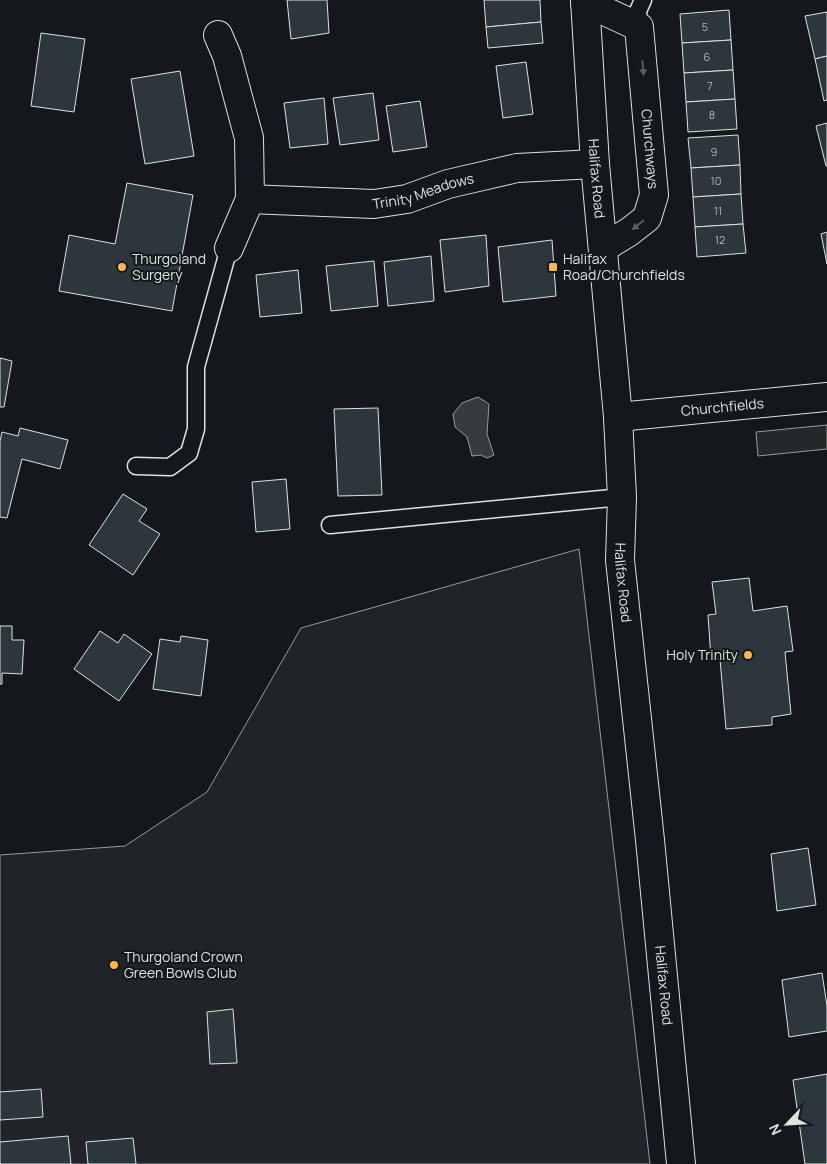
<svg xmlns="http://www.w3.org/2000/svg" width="827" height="1164" viewBox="0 0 827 1164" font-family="Manrope,sans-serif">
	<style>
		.green { fill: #202428; stroke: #939e99 }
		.parking { fill: #24282b; stroke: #939e99 }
		.water { fill: #363b3e; stroke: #939e99 }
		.building { fill: #2c363c; stroke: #d8e6dc }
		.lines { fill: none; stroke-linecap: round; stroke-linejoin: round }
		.lane-casing { stroke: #d8e6dc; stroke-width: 19 }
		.street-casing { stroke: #d8e6dc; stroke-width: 30 }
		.highway-casing { stroke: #d8e6dc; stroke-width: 30 }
		.lane { stroke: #14181c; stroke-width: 16 }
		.street { stroke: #14181c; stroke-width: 28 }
		.highway { stroke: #14181c; stroke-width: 28 }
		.oneway { fill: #59605f }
		.poi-dot { fill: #ffb74d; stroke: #14181c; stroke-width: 2 }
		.labels { text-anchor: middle; stroke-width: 4; stroke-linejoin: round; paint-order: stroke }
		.number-label { font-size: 11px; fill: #adbab4 }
		.street-label { font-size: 14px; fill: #d8e6dc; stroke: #14181c }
		.poi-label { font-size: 14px; fill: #d8e6dc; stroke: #14181c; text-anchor: start }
	</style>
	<rect width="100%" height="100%" fill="#14181c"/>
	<path class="green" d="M 579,549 L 650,1164 L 0,1164 L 0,855 L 125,846 L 207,792 L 301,628 Z"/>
	<path class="parking" d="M 827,425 L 827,449 L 758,456 L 756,432 Z"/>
	<path class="water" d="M 478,397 L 489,404 L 487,434 L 494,455 L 487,458 L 481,455 L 472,456 L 467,437 L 455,427 L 453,414 L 462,403 Z"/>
	<g class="building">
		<path d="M 287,0 L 327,0 L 329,33 L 291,39 Z"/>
		<path d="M 484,0 L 540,0 L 541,22 L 486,27 Z"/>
		<path d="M 729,10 L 731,40 L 682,43 L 680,14 Z"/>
		<path d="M 827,12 L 827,56 L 815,59 L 805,16 Z"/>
		<path d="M 541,22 L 543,43 L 488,48 L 486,27 Z"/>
		<path d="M 41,33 L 85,39 L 74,112 L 31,106 Z"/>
		<path d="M 731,40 L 733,70 L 684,73 L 682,43 Z"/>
		<path d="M 827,56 L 827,100 L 824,101 L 815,59 Z"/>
		<path d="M 526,62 L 533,114 L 503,118 L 496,66 Z"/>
		<path d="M 733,70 L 735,99 L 686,102 L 684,73 Z"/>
		<path d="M 180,71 L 194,156 L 145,164 L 131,79 Z"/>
		<path d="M 373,93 L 379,140 L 340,145 L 333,98 Z"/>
		<path d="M 324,98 L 328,144 L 290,148 L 284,103 Z"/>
		<path d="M 735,99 L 737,129 L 688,132 L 686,102 Z"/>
		<path d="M 420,101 L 427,147 L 393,152 L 386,106 Z"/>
		<path d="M 827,123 L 827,166 L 826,166 L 816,126 Z"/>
		<path d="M 738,135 L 740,165 L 691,168 L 688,138 Z"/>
		<path d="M 740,165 L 741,194 L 693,197 L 691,168 Z"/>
		<path d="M 127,183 L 193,195 L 172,311 L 59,291 L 69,235 L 115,244 Z"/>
		<path d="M 741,194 L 743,224 L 695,227 L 693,197 Z"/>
		<path d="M 743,224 L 746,253 L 697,257 L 695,227 Z"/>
		<path d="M 827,232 L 827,264 L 821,234 Z"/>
		<path d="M 486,235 L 489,286 L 445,292 L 440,240 Z"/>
		<path d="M 552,240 L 556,296 L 503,302 L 498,247 Z"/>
		<path d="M 431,256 L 434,301 L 388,306 L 384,262 Z"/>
		<path d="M 374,261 L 378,306 L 331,311 L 326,266 Z"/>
		<path d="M 298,270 L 302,313 L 260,317 L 256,275 Z"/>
		<path d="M 0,358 L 12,361 L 4,407 L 0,407 Z"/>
		<path d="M 378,408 L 382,495 L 338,496 L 334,409 Z"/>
		<path d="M 20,428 L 68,440 L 60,469 L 22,459 L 7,518 L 0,517 L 0,441 L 2,432 L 18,436 Z"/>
		<path d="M 286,479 L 290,529 L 256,532 L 252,482 Z"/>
		<path d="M 123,494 L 147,509 L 139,521 L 160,534 L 133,575 L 89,545 Z"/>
		<path d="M 749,578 L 753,611 L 787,606 L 793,651 L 785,652 L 791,714 L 772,717 L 772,725 L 726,729 L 720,659 L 711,659 L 708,615 L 716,614 L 712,582 Z"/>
		<path d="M 0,626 L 12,626 L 12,640 L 24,640 L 22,674 L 2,673 L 2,684 L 0,684 Z"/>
		<path d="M 100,631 L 118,643 L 124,634 L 152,654 L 119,701 L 74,669 Z"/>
		<path d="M 181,636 L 208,640 L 201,696 L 153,689 L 160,639 L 180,642 Z"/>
		<path d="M 808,848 L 816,905 L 777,911 L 771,854 Z"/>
		<path d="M 822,973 L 827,1006 L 827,1031 L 789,1037 L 782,980 Z"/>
		<path d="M 233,1009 L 237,1063 L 210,1064 L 207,1012 Z"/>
		<path d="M 827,1074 L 827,1164 L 805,1164 L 793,1080 Z"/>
		<path d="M 41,1089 L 43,1117 L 0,1120 L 0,1092 Z"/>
		<path d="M 68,1136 L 71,1164 L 0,1164 L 0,1142 Z"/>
		<path d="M 133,1138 L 136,1164 L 88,1164 L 86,1142 Z"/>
	</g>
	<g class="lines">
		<defs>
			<g id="lane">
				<path d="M 639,27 L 638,11 L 643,0"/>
				<path d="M 136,466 L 170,467 L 189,453 L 196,429 L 196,367 L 229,248"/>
				<path d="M 330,525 L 622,497"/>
			</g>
			<g id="street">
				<path id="s1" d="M 585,2 L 639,27 L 654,195 L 647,218 L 629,232 L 603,248"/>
				<path d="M 218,35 L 227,56 L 249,138 L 250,199 L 229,248"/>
				<path id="s2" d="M 250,199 L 374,204 L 407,199 L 448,184 L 517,168 L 595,164"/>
				<path id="s3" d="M 618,417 L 827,397"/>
			</g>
			<g id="highway">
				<path id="s4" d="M 585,0 L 595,164 L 618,417 L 622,497 L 620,560 L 650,840 L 681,1164"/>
			</g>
		</defs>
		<use href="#lane" class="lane-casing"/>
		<use href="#street" class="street-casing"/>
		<use href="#highway" class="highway-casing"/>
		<use href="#lane" class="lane"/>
		<use href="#street" class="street"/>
		<use href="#highway" class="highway"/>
	</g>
	<defs><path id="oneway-solid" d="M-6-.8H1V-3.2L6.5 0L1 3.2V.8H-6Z" transform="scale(1.25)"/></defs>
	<g class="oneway">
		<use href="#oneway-solid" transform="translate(643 68) rotate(85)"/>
		<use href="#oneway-solid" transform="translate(638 225) rotate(141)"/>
	</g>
	<g class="poi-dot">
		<circle cx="122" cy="267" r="5"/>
		<rect x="548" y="262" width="10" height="10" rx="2.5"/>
		<circle cx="748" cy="655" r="5"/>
		<circle cx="114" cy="965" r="5"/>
	</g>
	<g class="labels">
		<g class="number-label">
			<text x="705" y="31">5</text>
			<text x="707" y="61">6</text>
			<text x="710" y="90">7</text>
			<text x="712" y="119">8</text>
			<text x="714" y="156">9</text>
			<text x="716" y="185">10</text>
			<text x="718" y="215">11</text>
			<text x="720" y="244">12</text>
		</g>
		<g class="street-label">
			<text dy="5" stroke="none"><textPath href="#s1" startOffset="182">Churchways</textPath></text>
			<text dy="5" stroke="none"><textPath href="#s4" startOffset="179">Halifax Road</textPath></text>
			<text dy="5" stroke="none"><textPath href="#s2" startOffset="175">Trinity Meadows</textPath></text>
			<text dy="5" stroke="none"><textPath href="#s3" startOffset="105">Churchfields</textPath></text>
			<text dy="5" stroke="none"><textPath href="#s4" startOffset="584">Halifax Road</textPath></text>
			<text dy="5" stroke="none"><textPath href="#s4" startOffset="989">Halifax Road</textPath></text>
		</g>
		<g class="poi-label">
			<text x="132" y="264">Thurgoland<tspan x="132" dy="16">Surgery</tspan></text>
			<text x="563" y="264">Halifax<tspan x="563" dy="16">Road/Churchfields</tspan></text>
			<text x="738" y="660" text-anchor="end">Holy Trinity</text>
			<text x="124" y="962">Thurgoland Crown<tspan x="124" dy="16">Green Bowls Club</tspan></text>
		</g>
	</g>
	<g transform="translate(787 1124) rotate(245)" stroke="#14181c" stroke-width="4" paint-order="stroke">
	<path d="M0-4L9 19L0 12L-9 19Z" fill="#d8e6dc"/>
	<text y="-8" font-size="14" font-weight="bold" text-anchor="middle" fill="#d8e6dc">N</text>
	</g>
</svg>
